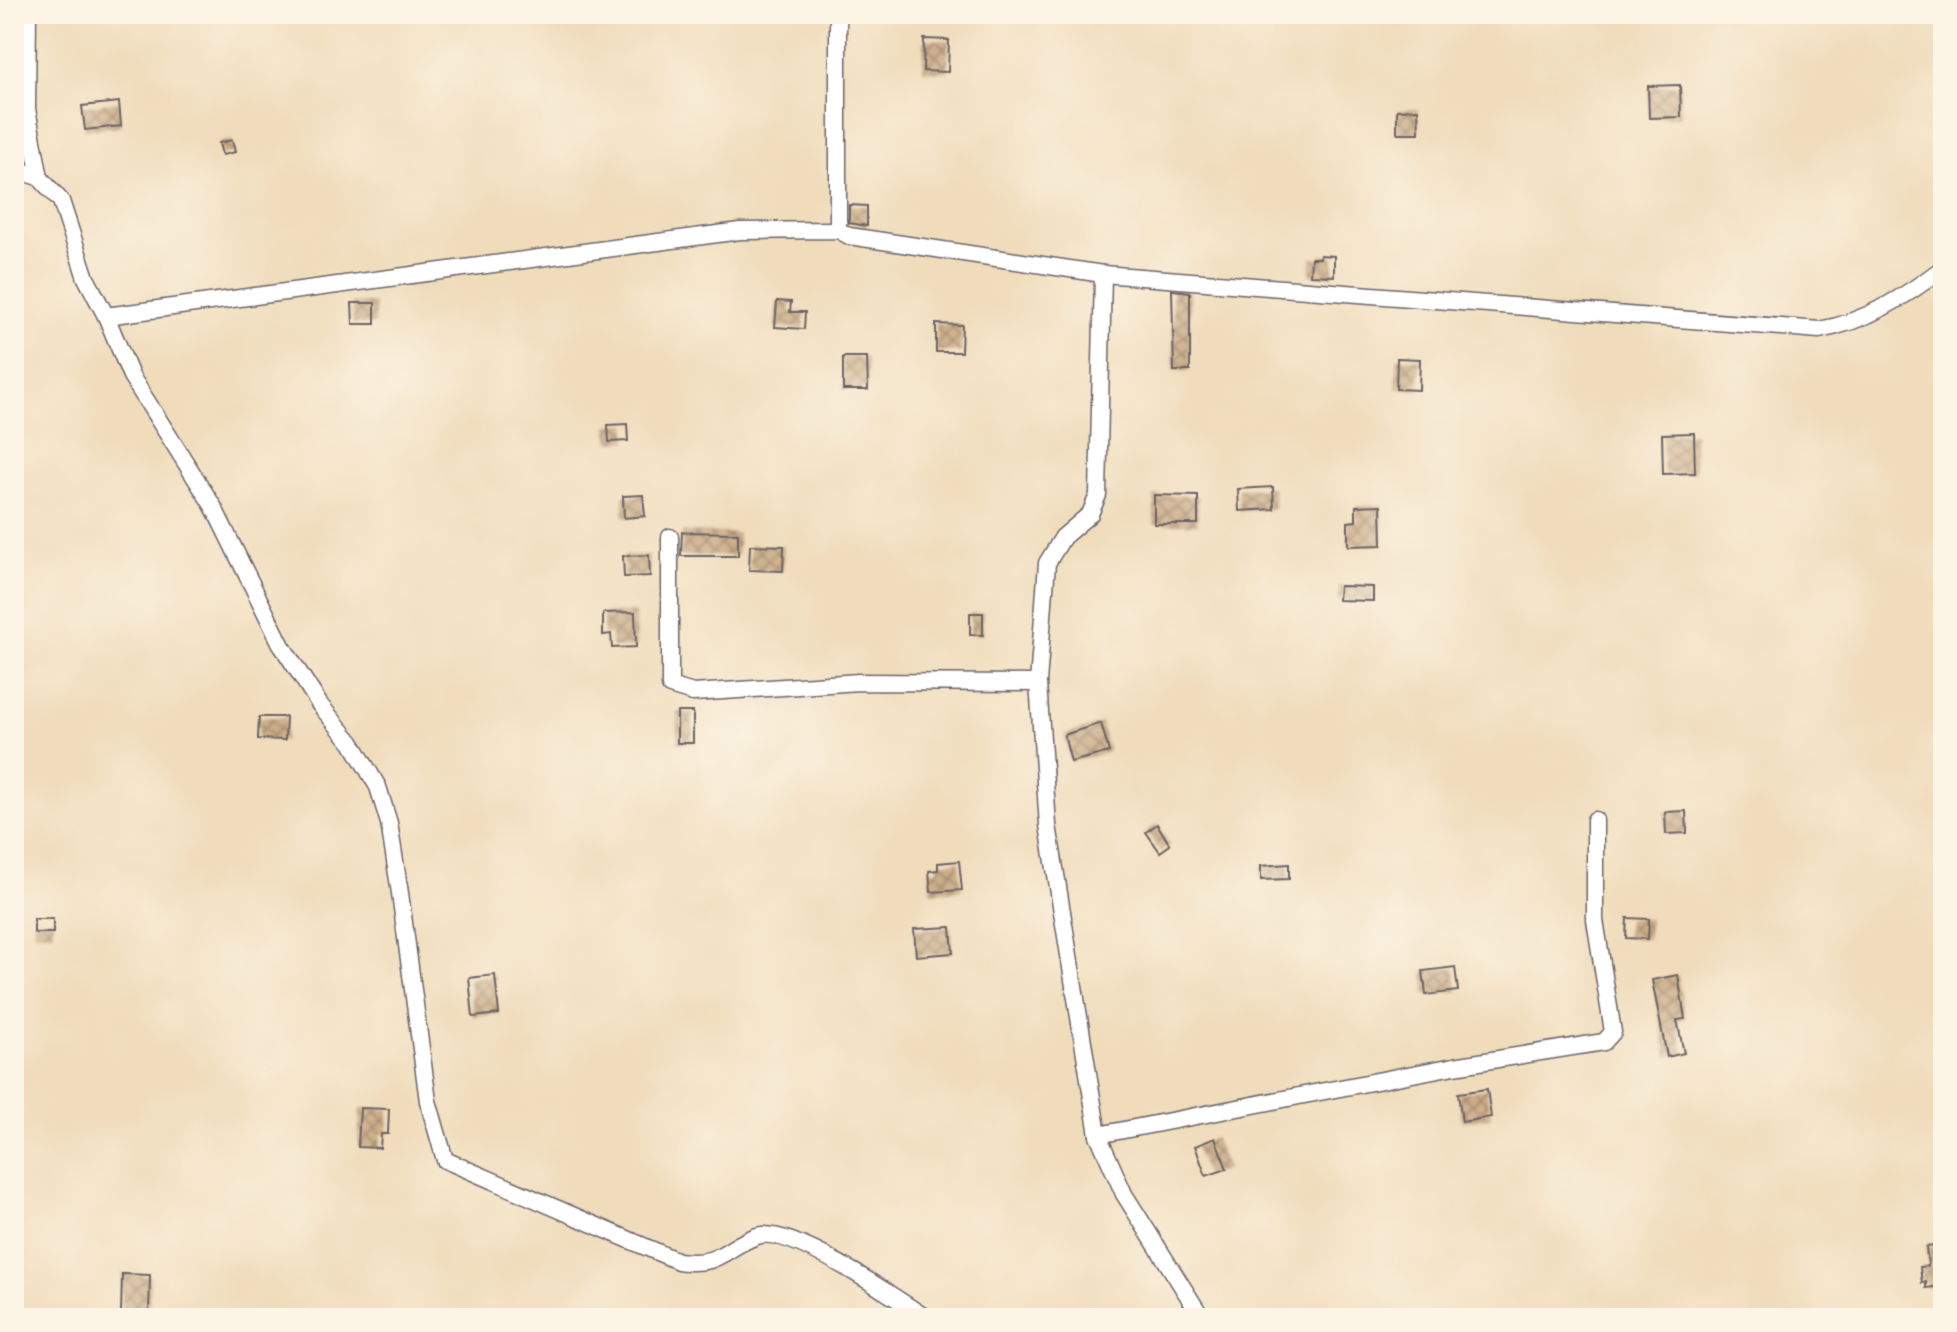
<svg xmlns="http://www.w3.org/2000/svg" width="1957" height="1332" viewBox="0 0 1957 1332" font-family="Sriracha,sans-serif">
	<style>
		.building { fill: url(#building-cross-hatch) }
		.lines { fill: none; stroke-linecap: round; stroke-linejoin: round }
		.minor-casing { stroke: #6a6368; stroke-width: 19 }
		.minor { stroke: #fff; stroke-width: 16 }
	</style>
	<defs>
		<pattern id="building-cross-hatch" width="8" height="8" patternUnits="userSpaceOnUse" patternTransform="scale(2)"><rect width="8" height="8" fill="#ccad88"/><path d="M0 0l8 8M0 8l8-8" fill="none" stroke="#a58c70"/></pattern>
	</defs>
	<rect width="100%" height="100%" fill="#fcf5e5"/>
	<filter id="ink" filterUnits="userSpaceOnUse"><feTurbulence type="fractalNoise" baseFrequency=".0125" numOctaves="2"/><feDisplacementMap in="SourceGraphic" scale="16" xChannelSelector="R" yChannelSelector="G"/><feConvolveMatrix kernelMatrix="1 2 1 2 8 2 1 2 1" color-interpolation-filters="sRGB"/></filter>
	<filter id="wash" filterUnits="userSpaceOnUse"><feTurbulence type="fractalNoise" baseFrequency=".006" numOctaves="4" result="noise"/><feDisplacementMap in="SourceGraphic" scale="32" xChannelSelector="R" yChannelSelector="G"/><feGaussianBlur stdDeviation="1.8" result="paint"/><feColorMatrix in="noise" values="0 0 0 0 0 0 0 0 0 0 0 0 0 0 0 0 0 1.4 0 .05"/><feComposite in="paint" operator="in"/></filter>
	<g filter="url(#wash)">
		<rect width="100%" height="100%" fill="#f0dcbb"/>
		<g id="blocks">
			<g class="building">
				<path d="M 924,39 L 949,40 L 948,72 L 923,71 Z"/>
				<path d="M 1680,85 L 1681,117 L 1649,118 L 1648,86 Z"/>
				<path d="M 119,102 L 121,126 L 85,130 L 82,106 Z"/>
				<path d="M 1418,109 L 1419,133 L 1397,133 L 1397,110 Z"/>
				<path d="M 232,140 L 235,152 L 222,155 L 219,143 Z"/>
				<path d="M 849,205 L 867,206 L 867,226 L 849,223 Z"/>
				<path d="M 1320,255 L 1334,256 L 1334,276 L 1310,275 L 1311,258 L 1320,258 Z"/>
				<path d="M 1172,290 L 1190,292 L 1190,371 L 1174,371 Z"/>
				<path d="M 777,301 L 791,302 L 790,312 L 805,312 L 804,329 L 775,327 Z"/>
				<path d="M 352,303 L 375,303 L 375,324 L 353,324 Z"/>
				<path d="M 936,324 L 962,325 L 961,352 L 936,352 Z"/>
				<path d="M 843,357 L 867,357 L 868,390 L 843,390 Z"/>
				<path d="M 1397,358 L 1420,359 L 1419,390 L 1396,389 Z"/>
				<path d="M 627,424 L 628,441 L 609,442 L 608,425 Z"/>
				<path d="M 1694,433 L 1695,473 L 1663,474 L 1662,434 Z"/>
				<path d="M 1273,487 L 1274,509 L 1239,511 L 1238,489 Z"/>
				<path d="M 643,495 L 645,516 L 624,518 L 623,496 Z"/>
				<path d="M 1154,495 L 1198,496 L 1198,524 L 1154,524 Z"/>
				<path d="M 1381,505 L 1382,545 L 1348,546 L 1348,522 L 1356,521 L 1356,506 Z"/>
				<path d="M 682,532 L 738,533 L 738,556 L 681,556 Z"/>
				<path d="M 750,545 L 784,546 L 783,571 L 749,570 Z"/>
				<path d="M 649,555 L 650,576 L 624,577 L 623,556 Z"/>
				<path d="M 1339,586 L 1373,587 L 1373,601 L 1338,600 Z"/>
				<path d="M 635,612 L 636,647 L 612,648 L 611,634 L 603,635 L 603,613 Z"/>
				<rect x="970" y="613" width="13" height="22"/>
				<rect x="677" y="712" width="16" height="31"/>
				<path d="M 259,717 L 286,717 L 285,740 L 258,739 Z"/>
				<path d="M 1101,723 L 1109,752 L 1071,762 L 1064,735 Z"/>
				<path d="M 1686,811 L 1687,833 L 1666,834 L 1665,812 Z"/>
				<path d="M 1157,824 L 1170,845 L 1160,852 L 1146,832 Z"/>
				<path d="M 959,861 L 962,890 L 931,892 L 929,871 L 938,870 L 938,863 Z"/>
				<path d="M 1289,864 L 1289,879 L 1261,880 L 1261,866 Z"/>
				<path d="M 1627,918 L 1649,919 L 1648,939 L 1626,938 Z"/>
				<rect x="34" y="919" width="19" height="14"/>
				<path d="M 951,927 L 953,953 L 916,956 L 914,929 Z"/>
				<path d="M 1455,967 L 1458,991 L 1426,995 L 1423,971 Z"/>
				<path d="M 495,975 L 499,1014 L 473,1017 L 469,978 Z"/>
				<path d="M 1678,975 L 1685,1019 L 1677,1020 L 1684,1053 L 1667,1057 L 1652,980 Z"/>
				<path d="M 1487,1089 L 1491,1117 L 1462,1122 L 1458,1093 Z"/>
				<path d="M 360,1108 L 389,1109 L 388,1134 L 381,1134 L 380,1148 L 358,1147 Z"/>
				<path d="M 1215,1138 L 1227,1169 L 1206,1176 L 1195,1146 Z"/>
				<path d="M 1943,1245 L 1943,1286 L 1926,1288 L 1926,1282 L 1922,1283 L 1920,1267 L 1928,1266 L 1926,1247 Z"/>
				<path d="M 122,1274 L 150,1275 L 149,1316 L 121,1315 Z"/>
			</g>
		</g>
	</g>
	<g filter="url(#ink)">
		<use href="#blocks" fill-opacity="0" stroke="#6a6368" stroke-width="2"/>
		<g class="lines">
			<defs>
				<g id="minor">
					<path d="M 28,14 L 27,109 L 40,178"/>
					<path d="M 838,14 L 838,230"/>
					<path d="M 14,168 L 40,178 L 61,201 L 86,278 L 106,316 L 131,376 L 213,506 L 282,646 L 320,705 L 352,743 L 378,787 L 389,823 L 400,893 L 428,1101 L 445,1160 L 678,1261 C 721,1267 723,1248 757,1236 C 789,1225 896,1298 926,1318"/>
					<path d="M 1103,274 L 1098,495 L 1090,514 L 1063,537 L 1047,563 L 1038,683 L 1048,825 L 1098,1135 L 1124,1194 L 1202,1318"/>
					<path d="M 106,316 L 740,231 L 838,230 L 849,236 L 1103,274 L 1819,330 C 1866,322 1906,296 1943,268"/>
					<path d="M 670,537 L 670,686 L 693,693 L 859,682 L 1038,683"/>
					<path d="M 1098,1135 L 1454,1066 L 1604,1042 L 1613,1032 L 1595,920 L 1595,820"/>
				</g>
			</defs>
			<use href="#minor" class="minor-casing"/>
			<use href="#minor" class="minor"/>
		</g>
	</g>
	<rect width="1957" height="1332" fill="none" stroke="#fcf5e5" stroke-width="48"/>
</svg>
